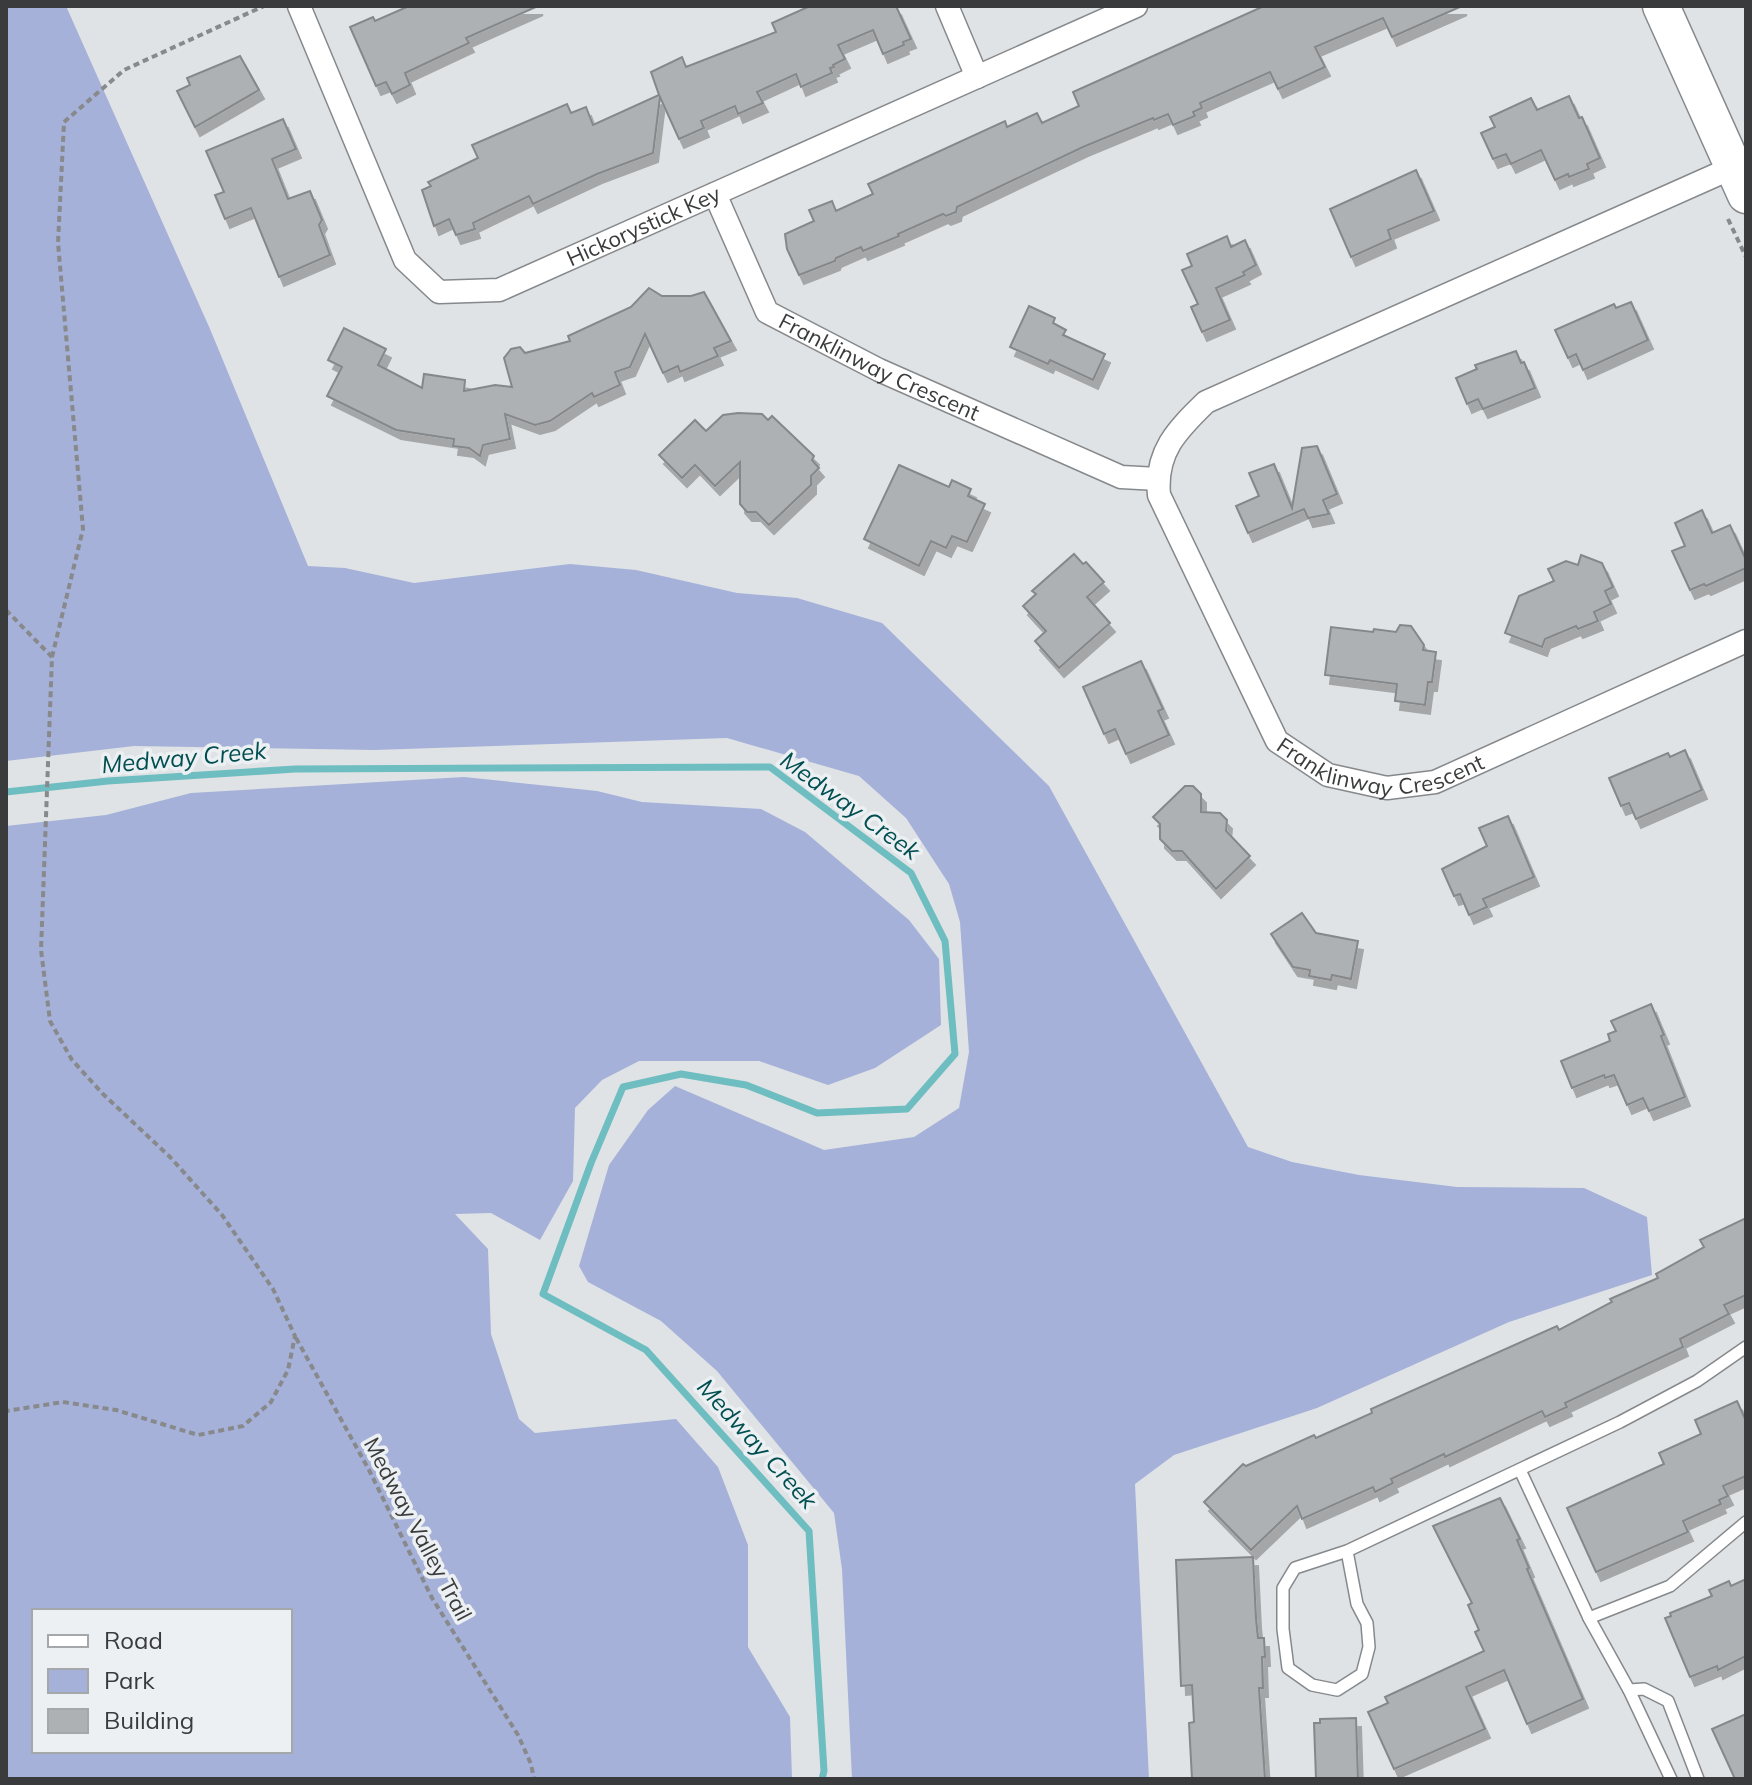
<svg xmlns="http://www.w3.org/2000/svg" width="1752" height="1785" viewBox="0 0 1752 1785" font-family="Mulish,sans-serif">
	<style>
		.green { fill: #a5b1d9; fill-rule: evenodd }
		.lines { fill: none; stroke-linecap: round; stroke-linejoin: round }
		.stream { stroke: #6ebdc0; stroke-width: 7 }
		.building { fill: #aeb1b4; stroke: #85888b; stroke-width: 2; filter: url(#shadow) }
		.lane-casing { stroke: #86898c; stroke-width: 14 }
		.street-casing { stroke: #86898c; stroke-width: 25 }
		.primary-casing { stroke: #86898c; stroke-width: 39 }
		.path { stroke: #87898b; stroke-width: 4; stroke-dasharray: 6 4; stroke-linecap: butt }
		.lane { stroke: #fff; stroke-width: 11 }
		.street { stroke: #fff; stroke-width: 22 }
		.primary { stroke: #fff; stroke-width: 36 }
		.labels { text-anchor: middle; stroke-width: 7; stroke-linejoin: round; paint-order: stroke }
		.street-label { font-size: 22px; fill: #3a3b3c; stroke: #ecf0f3 }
		.water-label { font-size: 24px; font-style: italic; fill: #014e50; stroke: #ecf0f3 }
	</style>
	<defs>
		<filter id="shadow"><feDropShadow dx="5" dy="9" stdDeviation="0" flood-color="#0004"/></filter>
	</defs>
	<rect width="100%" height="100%" fill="#dfe3e5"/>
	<g class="green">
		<path d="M 6,6 L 66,6 L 210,329 L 308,566 L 345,568 L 414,583 L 570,564 L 636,570 L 737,593 L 797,598 L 882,623 L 1049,786 L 1248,1147 L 1292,1162 L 1359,1175 L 1457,1187 L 1584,1188 L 1647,1217 L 1652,1275 L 1509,1322 L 1317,1408 L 1174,1455 L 1135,1484 L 1149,1779 L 852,1779 L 842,1569 L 834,1513 L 717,1371 L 661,1321 L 588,1282 L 579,1266 L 609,1165 L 648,1110 L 675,1086 L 824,1150 L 914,1137 L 959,1108 L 969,1052 L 960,922 L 949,884 L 906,818 L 859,776 L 727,738 L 374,750 L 134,746 L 6,761 Z"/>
		<path d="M 464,777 L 597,791 L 642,802 L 761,809 L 805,832 L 909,920 L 939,959 L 941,1025 L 875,1068 L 828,1085 L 759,1061 L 639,1061 L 602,1080 L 575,1108 L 573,1181 L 540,1240 L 491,1213 L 455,1214 L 488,1249 L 491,1334 L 519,1419 L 535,1433 L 676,1419 L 718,1467 L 748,1545 L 748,1647 L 790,1717 L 792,1779 L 6,1779 L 6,826 L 106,815 L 191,793 ZM 34,1611 L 290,1611 L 290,1751 L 34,1751 Z"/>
	</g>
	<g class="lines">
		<path class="stream" d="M 6,792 L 108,781 L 295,769 L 770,767 L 911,873 L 945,941 L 955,1054 L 907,1109 L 817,1113 L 746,1085 L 681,1074 L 623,1087 L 591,1163 L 543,1294 L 646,1350 L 809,1531 L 824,1771 L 822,1779"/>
	</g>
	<g class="building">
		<path d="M 409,6 L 538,6 L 466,38 L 469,43 L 405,73 L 410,85 L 392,94 L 386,82 L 376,86 L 350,27 L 373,17 L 375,21 Z"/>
		<path d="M 810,6 L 896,6 L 911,39 L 903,42 L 904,45 L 883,54 L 873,30 L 838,45 L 845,59 L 833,65 L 834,67 L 830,68 L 832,73 L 801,87 L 796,74 L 757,92 L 763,103 L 738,114 L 735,106 L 701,121 L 704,128 L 679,139 L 660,97 L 653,153 L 597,174 L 533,204 L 529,196 L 473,223 L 475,229 L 456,235 L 449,219 L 434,226 L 422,190 L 431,186 L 428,182 L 478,158 L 472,145 L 567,104 L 571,113 L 586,107 L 593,125 L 659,95 L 651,72 L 682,57 L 686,67 L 776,32 L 772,23 Z"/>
		<path d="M 1264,6 L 1462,6 L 1392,37 L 1383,18 L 1315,47 L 1325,67 L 1278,89 L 1270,72 L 1200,103 L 1202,108 L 1193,112 L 1195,116 L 1173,125 L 1168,114 L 1154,120 L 1153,118 L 1083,147 L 957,207 L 956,212 L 946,216 L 943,214 L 898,234 L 899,236 L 863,251 L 861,247 L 836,258 L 835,261 L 799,275 L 787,249 L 785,234 L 814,221 L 809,210 L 832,201 L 836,211 L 873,194 L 868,184 L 1005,121 L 1007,127 L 1037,113 L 1042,123 L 1079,106 L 1073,92 Z"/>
		<path d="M 240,56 L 259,90 L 195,127 L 177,91 L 190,85 L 187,78 Z"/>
		<path d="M 1569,96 L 1579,118 L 1582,117 L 1600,158 L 1587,164 L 1589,169 L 1569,177 L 1568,174 L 1555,180 L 1541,150 L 1511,164 L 1506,154 L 1493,159 L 1481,133 L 1495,127 L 1490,117 L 1531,98 L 1537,110 Z"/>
		<path d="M 283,119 L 296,149 L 272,159 L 288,199 L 310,191 L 322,220 L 319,225 L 330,255 L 279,277 L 251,208 L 225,219 L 215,195 L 224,192 L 206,151 Z"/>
		<path d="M 1416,170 L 1434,211 L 1388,230 L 1391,239 L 1351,257 L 1330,209 Z"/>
		<path d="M 1227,236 L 1231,247 L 1245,240 L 1256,265 L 1243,272 L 1245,275 L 1216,288 L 1230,320 L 1202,332 L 1191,307 L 1198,304 L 1182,270 L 1192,266 L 1187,254 Z"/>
		<path d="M 649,288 L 662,296 L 691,296 L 704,292 L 731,341 L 714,348 L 718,356 L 680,372 L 678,366 L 663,373 L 645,334 L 630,367 L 615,372 L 620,385 L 594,397 L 592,393 L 550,421 L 535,425 L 505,414 L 510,439 L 483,445 L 480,456 L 469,448 L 453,446 L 454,439 L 396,430 L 327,396 L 342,367 L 328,360 L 344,328 L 386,349 L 378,365 L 422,388 L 424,374 L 465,380 L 464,391 L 495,385 L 512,387 L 504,358 L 511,349 L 520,347 L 525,353 L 570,341 L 568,336 L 631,307 Z"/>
		<path d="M 1631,302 L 1648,340 L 1583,370 L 1576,354 L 1568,358 L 1555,330 L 1614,304 L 1616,308 Z"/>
		<path d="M 1029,306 L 1055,318 L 1053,323 L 1066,330 L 1063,335 L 1105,354 L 1093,380 L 1050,360 L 1048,364 L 1010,347 Z"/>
		<path d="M 1516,351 L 1521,363 L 1524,362 L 1535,388 L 1483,409 L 1478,399 L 1467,404 L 1456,378 L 1477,369 L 1475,365 Z"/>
		<path d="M 738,413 L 762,414 L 768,420 L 772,416 L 814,456 L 812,460 L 819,468 L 811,476 L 811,485 L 769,525 L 756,512 L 747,512 L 740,504 L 740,462 L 715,486 L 695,465 L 682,478 L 659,455 L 695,420 L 706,431 L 723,415 Z"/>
		<path d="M 1317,446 L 1337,494 L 1323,500 L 1329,514 L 1308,518 L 1304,509 L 1248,533 L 1236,506 L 1259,496 L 1249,473 L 1274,464 L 1292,508 L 1302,448 Z"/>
		<path d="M 899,465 L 949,487 L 952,480 L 971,489 L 968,496 L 985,504 L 967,542 L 952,536 L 946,548 L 931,541 L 919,566 L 864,539 Z"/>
		<path d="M 1702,510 L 1712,533 L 1730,525 L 1746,560 L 1746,568 L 1706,586 L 1704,584 L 1690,590 L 1672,551 L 1685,546 L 1675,523 Z"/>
		<path d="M 1074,554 L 1083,564 L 1086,562 L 1104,582 L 1087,597 L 1110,623 L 1059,668 L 1035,641 L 1046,631 L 1023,606 L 1036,594 L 1032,591 Z"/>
		<path d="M 1581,555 L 1602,563 L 1613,587 L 1605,591 L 1611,604 L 1594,612 L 1598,621 L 1578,629 L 1576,626 L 1545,639 L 1542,647 L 1505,633 L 1519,596 L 1554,581 L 1548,569 L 1566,561 L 1578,565 Z"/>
		<path d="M 1400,625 L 1411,626 L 1424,645 L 1423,650 L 1436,652 L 1432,682 L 1428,682 L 1425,705 L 1395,701 L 1397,684 L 1325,675 L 1331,627 L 1373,632 L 1374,629 L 1396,632 Z"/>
		<path d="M 1141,661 L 1163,709 L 1158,711 L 1169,735 L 1126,754 L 1115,729 L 1104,734 L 1083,687 Z"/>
		<path d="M 1685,750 L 1702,790 L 1636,819 L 1629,803 L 1621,806 L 1609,778 L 1668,753 L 1670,757 Z"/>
		<path d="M 1185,786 L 1193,786 L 1201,794 L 1201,812 L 1220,813 L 1227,820 L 1226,831 L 1250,856 L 1216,889 L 1182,851 L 1172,851 L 1160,839 L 1160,824 L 1153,817 Z"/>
		<path d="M 1508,816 L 1534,877 L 1483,899 L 1487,907 L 1469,915 L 1460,894 L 1454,896 L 1442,869 L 1487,846 L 1479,828 Z"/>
		<path d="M 1302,913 L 1316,933 L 1358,941 L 1351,979 L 1332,975 L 1331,980 L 1309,976 L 1310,970 L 1293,967 L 1271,934 Z"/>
		<path d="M 1651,1004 L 1664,1035 L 1661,1036 L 1685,1097 L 1649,1111 L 1643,1098 L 1627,1105 L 1614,1075 L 1605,1078 L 1604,1075 L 1572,1088 L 1561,1061 L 1610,1041 L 1608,1034 L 1616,1031 L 1611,1021 Z"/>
		<path d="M 1746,1218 L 1746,1295 L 1724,1305 L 1729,1314 L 1680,1339 L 1683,1347 L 1565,1403 L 1567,1407 L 1545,1417 L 1542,1411 L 1445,1457 L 1444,1454 L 1391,1479 L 1393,1483 L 1375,1492 L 1373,1487 L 1302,1519 L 1297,1506 L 1251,1550 L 1204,1502 L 1243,1464 L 1246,1466 L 1314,1435 L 1316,1438 L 1372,1413 L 1371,1409 L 1557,1326 L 1559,1330 L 1612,1302 L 1610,1299 L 1658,1278 L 1656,1274 L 1704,1247 L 1700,1240 Z"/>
		<path d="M 1737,1401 L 1746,1421 L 1746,1476 L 1723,1486 L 1728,1496 L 1719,1500 L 1721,1504 L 1683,1521 L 1688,1532 L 1596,1572 L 1567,1508 L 1664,1464 L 1659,1453 L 1701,1434 L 1695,1420 Z"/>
		<path d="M 1500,1498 L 1520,1539 L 1517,1540 L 1529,1568 L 1527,1569 L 1583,1699 L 1527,1724 L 1504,1670 L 1466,1687 L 1485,1729 L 1394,1769 L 1368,1712 L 1388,1703 L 1385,1697 L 1484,1651 L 1475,1632 L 1479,1630 L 1468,1605 L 1472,1603 L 1433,1526 Z"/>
		<path d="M 1253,1557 L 1256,1619 L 1258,1638 L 1264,1638 L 1265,1657 L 1262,1657 L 1263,1688 L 1259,1688 L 1265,1779 L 1192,1779 L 1189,1723 L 1194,1722 L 1192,1685 L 1181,1686 L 1176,1560 Z"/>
		<path d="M 1746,1579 L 1746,1656 L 1718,1670 L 1717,1666 L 1690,1677 L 1665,1618 L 1671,1616 L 1670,1613 L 1712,1596 L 1709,1590 L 1729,1581 L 1731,1586 Z"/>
		<path d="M 1746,1714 L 1746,1779 L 1735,1779 L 1712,1729 Z"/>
		<path d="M 1356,1718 L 1358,1779 L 1316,1779 L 1314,1723 L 1320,1723 L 1320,1719 Z"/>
	</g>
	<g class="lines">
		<defs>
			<g id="lane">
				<path d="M 1520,1470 L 1589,1618 L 1629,1690 L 1671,1779"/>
				<path d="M 1347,1551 L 1357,1604 L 1367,1623 L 1369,1647 L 1362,1674 L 1337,1690 L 1312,1685 L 1288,1668 L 1283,1629 L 1283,1588 L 1295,1568 L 1347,1551 L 1620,1422 L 1697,1381 L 1746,1347"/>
				<path d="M 1589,1618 L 1670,1586 L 1746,1522"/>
				<path d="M 1629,1690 L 1644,1689 L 1668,1701 L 1698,1779"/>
			</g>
			<g id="street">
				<path id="s1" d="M 299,6 L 405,260 L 439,292 L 499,290 L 1136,6"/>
				<path d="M 947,6 L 977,77"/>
				<path id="s2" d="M 1734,167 L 1206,402 C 1177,430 1155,452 1159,495 L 1277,741 L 1328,775 L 1387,788 L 1435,782 L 1746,641"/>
				<path id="s3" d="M 715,194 L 767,312 L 879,370 L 1121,477 L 1158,479"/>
			</g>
			<path id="primary" d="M 1661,6 L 1746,195"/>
		</defs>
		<use href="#lane" class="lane-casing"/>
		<use href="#street" class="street-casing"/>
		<use href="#primary" class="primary-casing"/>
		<g class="path">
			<path d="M 1728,219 L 1746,257"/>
			<path d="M 6,610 L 52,657 L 41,950 L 50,1021 L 72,1060 L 103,1094 L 170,1157 L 222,1215 L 273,1289 L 295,1336 L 288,1370 L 271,1402 L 243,1426 L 198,1435 L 116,1410 L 63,1402 L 6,1411"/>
			<path d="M 52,657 L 83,529 L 58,243 L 64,122 L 124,70 L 264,6"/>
			<path d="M 296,1338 L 369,1470 L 432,1598 L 518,1735 L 531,1764 L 534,1779"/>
		</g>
		<use href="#lane" class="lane"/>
		<use href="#street" class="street"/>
		<use href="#primary" class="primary"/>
	</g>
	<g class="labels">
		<g class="street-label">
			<text dy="8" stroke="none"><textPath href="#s1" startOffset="540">Hickorystick Key</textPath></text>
			<text dy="8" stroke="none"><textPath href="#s3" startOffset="254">Franklinway Crescent</textPath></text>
			<text dy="8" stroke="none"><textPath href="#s2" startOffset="1072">Franklinway Crescent</textPath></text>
			<text transform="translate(418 1529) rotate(62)" y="8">Medway Valley Trail</text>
		</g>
		<g class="water-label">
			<text transform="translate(184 758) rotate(-5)" y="8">Medway Creek</text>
			<text transform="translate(850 806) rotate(36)" y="8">Medway Creek</text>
			<text transform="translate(757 1444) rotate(48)" y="8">Medway Creek</text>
		</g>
	</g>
	<rect width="1752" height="1785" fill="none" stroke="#3a3b3c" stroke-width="16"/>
	<rect x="32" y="1609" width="260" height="144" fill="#ecf0f3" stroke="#a5a8aa" stroke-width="2"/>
	<rect x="48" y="1635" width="40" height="12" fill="#ffffff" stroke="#a5a8aa" stroke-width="2"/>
	<text x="104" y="1649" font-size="24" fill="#3a3b3c">Road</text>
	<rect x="48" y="1669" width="40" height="24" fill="#a5b1d9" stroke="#a5a8aa" stroke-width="2"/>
	<text x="104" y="1689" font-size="24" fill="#3a3b3c">Park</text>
	<rect x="48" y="1709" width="40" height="24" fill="#aeb1b4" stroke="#a5a8aa" stroke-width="2"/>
	<text x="104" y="1729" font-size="24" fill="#3a3b3c">Building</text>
</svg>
